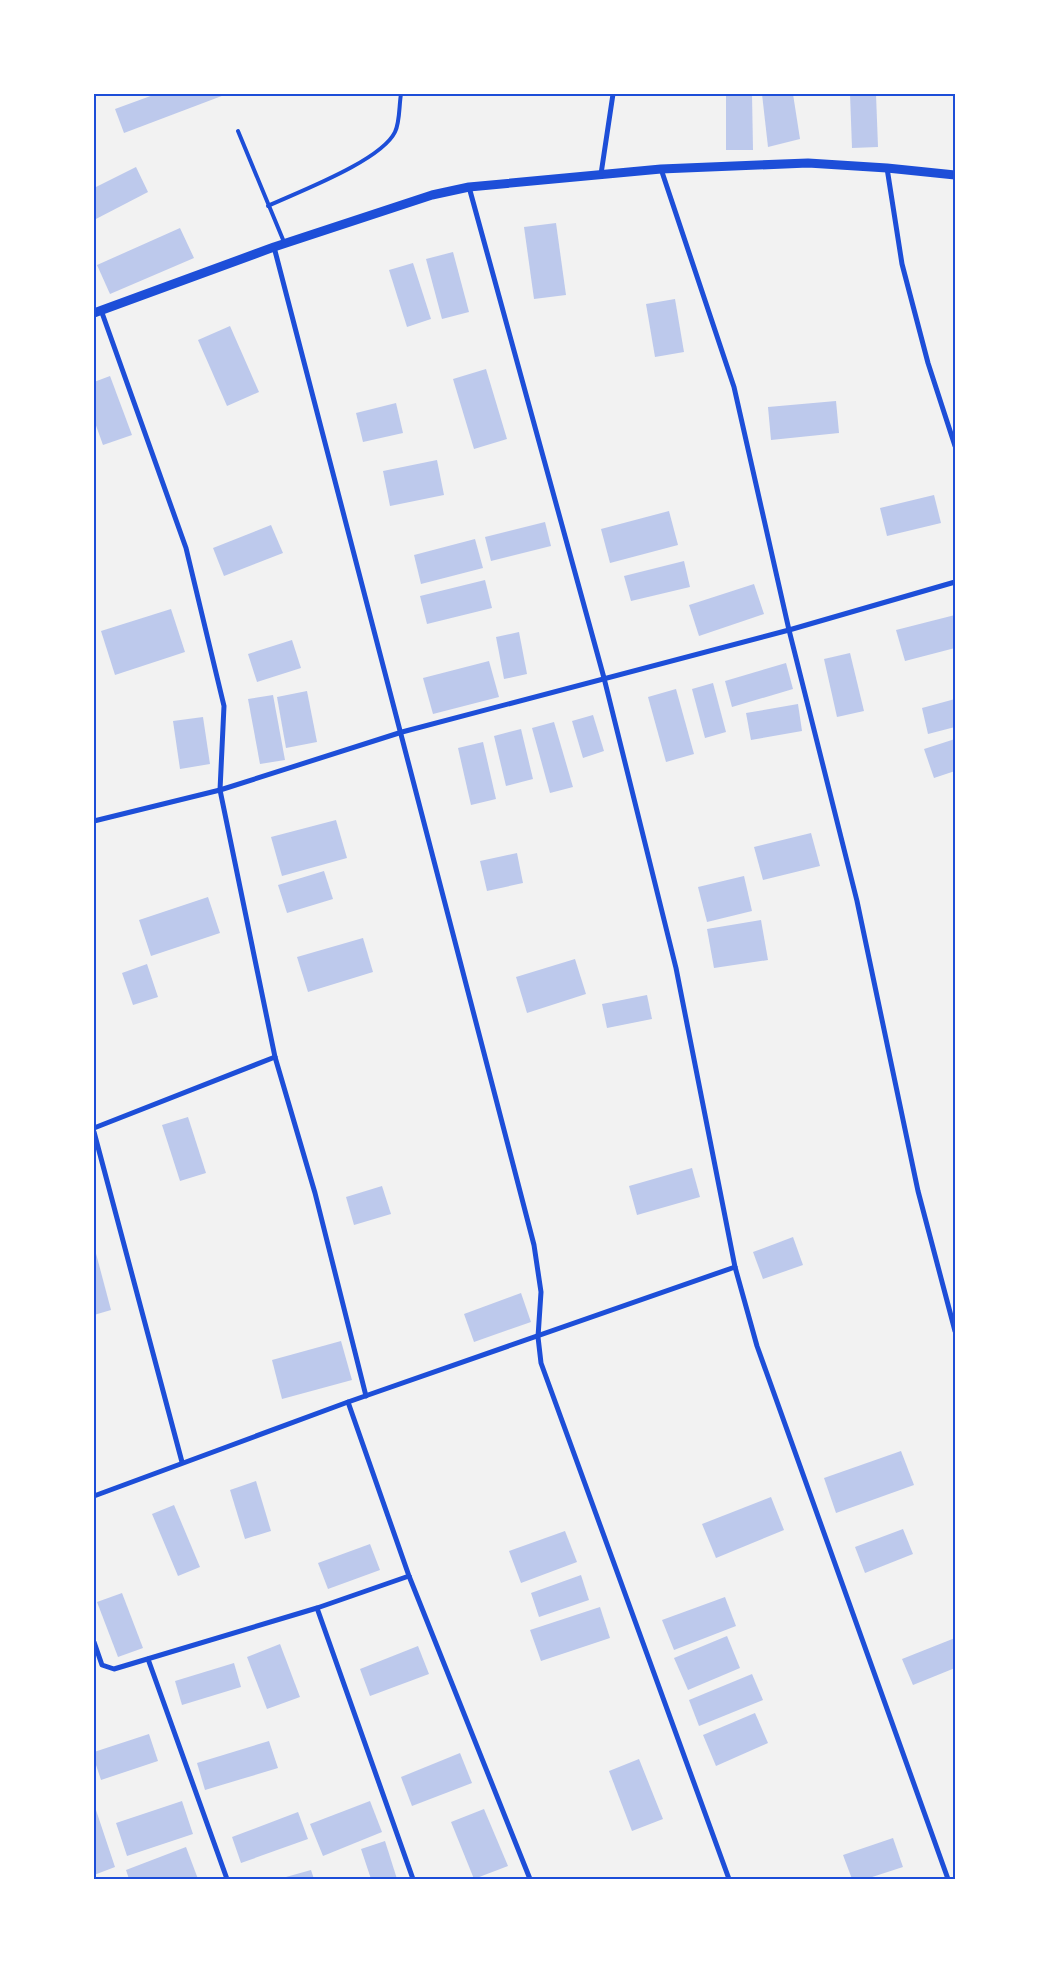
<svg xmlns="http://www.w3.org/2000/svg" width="1049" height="1973" viewBox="0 0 1049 1973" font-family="Mulish,sans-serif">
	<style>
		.building { fill: #bdc9ec }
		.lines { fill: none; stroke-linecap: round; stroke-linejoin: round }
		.service { stroke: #1d4ed8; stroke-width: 4 }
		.minor { stroke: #1d4ed8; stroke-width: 5 }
		.tertiary { stroke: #1d4ed8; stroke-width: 9 }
		.neatline { fill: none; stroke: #1d4ed8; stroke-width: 2 }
	</style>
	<rect width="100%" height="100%" fill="#f2f2f2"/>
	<g class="building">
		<path d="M 156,94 L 227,94 L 124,133 L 115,109 Z"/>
		<path d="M 726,94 L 752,94 L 753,150 L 726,150 Z"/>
		<path d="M 762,94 L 793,94 L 800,139 L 768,147 Z"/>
		<path d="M 850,94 L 876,94 L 878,147 L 852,148 Z"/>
		<path d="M 136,167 L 148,192 L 94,220 L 94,188 Z"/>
		<path d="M 556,223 L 566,295 L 534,299 L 524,227 Z"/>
		<path d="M 180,228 L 194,258 L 110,294 L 97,265 Z"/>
		<path d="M 453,252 L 469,312 L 442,319 L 426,259 Z"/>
		<path d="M 413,263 L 431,319 L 407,327 L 389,270 Z"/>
		<path d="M 675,299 L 684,352 L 655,357 L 646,304 Z"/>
		<path d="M 230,326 L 259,392 L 227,406 L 198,340 Z"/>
		<path d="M 486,369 L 507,439 L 474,449 L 453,379 Z"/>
		<path d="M 110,376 L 132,435 L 103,445 L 94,420 L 94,382 Z"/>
		<path d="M 836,401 L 839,433 L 771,440 L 768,407 Z"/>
		<path d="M 396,403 L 403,433 L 363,442 L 356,413 Z"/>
		<path d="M 437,460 L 444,495 L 390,506 L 383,471 Z"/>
		<path d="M 934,495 L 941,523 L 887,536 L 880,508 Z"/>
		<path d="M 669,511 L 678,545 L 610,563 L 601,529 Z"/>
		<path d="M 545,522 L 551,546 L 491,561 L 485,537 Z"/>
		<path d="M 271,525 L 283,553 L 224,576 L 213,548 Z"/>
		<path d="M 475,539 L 483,568 L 421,584 L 414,555 Z"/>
		<path d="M 684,561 L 690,587 L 631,601 L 624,576 Z"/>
		<path d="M 485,580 L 492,608 L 427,624 L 420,596 Z"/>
		<path d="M 754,584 L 764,614 L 699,636 L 689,605 Z"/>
		<path d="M 171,609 L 185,652 L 115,675 L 101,631 Z"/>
		<path d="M 955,615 L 955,648 L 905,661 L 896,630 Z"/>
		<path d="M 519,632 L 527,674 L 504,679 L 496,637 Z"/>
		<path d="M 292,640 L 301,668 L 257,682 L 248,654 Z"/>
		<path d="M 850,653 L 864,711 L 837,717 L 824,659 Z"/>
		<path d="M 489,661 L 499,697 L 433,714 L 423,678 Z"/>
		<path d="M 786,663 L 793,689 L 732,707 L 725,681 Z"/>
		<path d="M 713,683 L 726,732 L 705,738 L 692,689 Z"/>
		<path d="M 676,689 L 694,754 L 666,762 L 648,697 Z"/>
		<path d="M 307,691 L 317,742 L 286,748 L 277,697 Z"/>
		<path d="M 273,695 L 285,760 L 260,764 L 248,699 Z"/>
		<path d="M 955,699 L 955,727 L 928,734 L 922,708 Z"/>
		<path d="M 798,704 L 802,731 L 751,740 L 746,713 Z"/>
		<path d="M 593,715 L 604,751 L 583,758 L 572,721 Z"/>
		<path d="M 203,717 L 210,764 L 180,769 L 173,721 Z"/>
		<path d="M 554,722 L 573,787 L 550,793 L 532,728 Z"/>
		<path d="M 521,729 L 533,779 L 506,786 L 494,736 Z"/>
		<path d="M 955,739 L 955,771 L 934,778 L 924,749 Z"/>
		<path d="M 483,742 L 496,799 L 471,805 L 458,748 Z"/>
		<path d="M 336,820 L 347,858 L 282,876 L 271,837 Z"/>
		<path d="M 811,833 L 820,866 L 763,880 L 754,847 Z"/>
		<path d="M 517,853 L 523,883 L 487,891 L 480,861 Z"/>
		<path d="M 324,871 L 333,899 L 287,913 L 278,885 Z"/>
		<path d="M 744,876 L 752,911 L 707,922 L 698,887 Z"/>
		<path d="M 208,897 L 220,933 L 151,956 L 139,920 Z"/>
		<path d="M 761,920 L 768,960 L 714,968 L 707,929 Z"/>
		<path d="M 363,938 L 373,972 L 308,992 L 297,957 Z"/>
		<path d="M 575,959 L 586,994 L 527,1013 L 516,977 Z"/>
		<path d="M 147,964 L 158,997 L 133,1005 L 122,973 Z"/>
		<path d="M 647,995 L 652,1019 L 607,1028 L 602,1004 Z"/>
		<path d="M 188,1117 L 206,1173 L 180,1181 L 162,1125 Z"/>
		<path d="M 692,1168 L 700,1197 L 637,1215 L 629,1186 Z"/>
		<path d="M 382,1186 L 391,1214 L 354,1225 L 346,1197 Z"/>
		<path d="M 793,1237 L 803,1265 L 763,1279 L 753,1252 Z"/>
		<path d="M 94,1246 L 111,1310 L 94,1315 Z"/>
		<path d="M 521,1293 L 531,1322 L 474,1342 L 464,1314 Z"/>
		<path d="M 341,1341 L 352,1380 L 282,1399 L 272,1360 Z"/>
		<path d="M 901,1451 L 914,1485 L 836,1513 L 824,1478 Z"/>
		<path d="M 256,1481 L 271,1531 L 245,1539 L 230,1490 Z"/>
		<path d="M 771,1497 L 784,1530 L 716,1558 L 702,1524 Z"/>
		<path d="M 174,1505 L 200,1567 L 178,1576 L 152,1514 Z"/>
		<path d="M 903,1529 L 913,1554 L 865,1573 L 855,1547 Z"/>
		<path d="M 565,1531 L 577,1562 L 521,1583 L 509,1551 Z"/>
		<path d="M 370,1544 L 380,1570 L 328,1589 L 318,1563 Z"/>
		<path d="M 581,1575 L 589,1600 L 539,1617 L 531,1593 Z"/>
		<path d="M 122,1593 L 143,1648 L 118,1657 L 97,1602 Z"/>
		<path d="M 725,1597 L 736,1626 L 674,1650 L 662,1620 Z"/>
		<path d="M 600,1607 L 610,1638 L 541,1661 L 530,1630 Z"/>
		<path d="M 727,1636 L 740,1668 L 688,1690 L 674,1658 Z"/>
		<path d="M 955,1638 L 955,1668 L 913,1685 L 902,1659 Z"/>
		<path d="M 280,1644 L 300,1697 L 267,1709 L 247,1657 Z"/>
		<path d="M 418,1646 L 429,1674 L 370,1696 L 360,1669 Z"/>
		<path d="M 234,1663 L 241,1687 L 182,1705 L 175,1681 Z"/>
		<path d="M 752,1674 L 763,1700 L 699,1726 L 689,1700 Z"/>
		<path d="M 755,1713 L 768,1743 L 716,1766 L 703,1735 Z"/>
		<path d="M 149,1734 L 158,1761 L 101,1780 L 94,1759 L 94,1752 Z"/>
		<path d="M 269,1741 L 278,1768 L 205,1790 L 197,1763 Z"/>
		<path d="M 460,1753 L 472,1783 L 412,1806 L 401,1777 Z"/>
		<path d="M 639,1759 L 663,1819 L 632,1831 L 609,1771 Z"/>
		<path d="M 182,1801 L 193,1834 L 127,1856 L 116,1823 Z"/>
		<path d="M 370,1801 L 382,1832 L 323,1856 L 310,1824 Z"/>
		<path d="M 94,1804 L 115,1867 L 94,1875 Z"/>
		<path d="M 484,1809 L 508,1866 L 474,1879 L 451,1822 Z"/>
		<path d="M 298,1812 L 308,1839 L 241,1863 L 232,1837 Z"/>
		<path d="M 893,1838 L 903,1867 L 866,1879 L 852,1879 L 843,1855 Z"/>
		<path d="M 385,1841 L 397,1879 L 371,1879 L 361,1849 Z"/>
		<path d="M 186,1847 L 198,1879 L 129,1879 L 126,1870 Z"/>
		<path d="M 311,1870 L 314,1879 L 287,1879 L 286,1877 Z"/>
	</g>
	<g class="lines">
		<g class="service">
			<path d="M 238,131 L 284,242"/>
			<path d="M 268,206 C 298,192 381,161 395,132 C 400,122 399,105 401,94"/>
		</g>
		<g class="minor">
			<path d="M 887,168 L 902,264 L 928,363 L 955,446"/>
			<path d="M 661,169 L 734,387 L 789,630 L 857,901 L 918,1191 L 955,1331"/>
			<path d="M 601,174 L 613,94"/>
			<path d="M 469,187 L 604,678 L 676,968 L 735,1267 L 757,1346 L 948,1879"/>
			<path d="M 274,247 L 534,1245 L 541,1292 L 538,1337 L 541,1363 L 729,1879"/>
			<path d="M 101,310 L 186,548 L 224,706 L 220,790 L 275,1057 L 315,1193 L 366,1396"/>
			<path d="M 94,821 L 220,790 L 402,732 L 789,630 L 955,582"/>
			<path d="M 94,1128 L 275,1057"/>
			<path d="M 94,1132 L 182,1462"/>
			<path d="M 348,1402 L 409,1576 L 530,1879"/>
			<path d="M 94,1496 L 348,1402 L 735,1267"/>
			<path d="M 317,1608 L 413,1879"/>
			<path d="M 94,1642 L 102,1665 L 114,1669 L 317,1608 L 409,1576"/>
			<path d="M 148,1659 L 227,1879"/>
		</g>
		<path class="tertiary" d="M 94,313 L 274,247 L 432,195 L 469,187 L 661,169 L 808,163 L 887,168 L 955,175"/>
	</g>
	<rect width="1049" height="1973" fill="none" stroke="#ffffff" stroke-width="190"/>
	<rect x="95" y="95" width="859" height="1783" class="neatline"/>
</svg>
